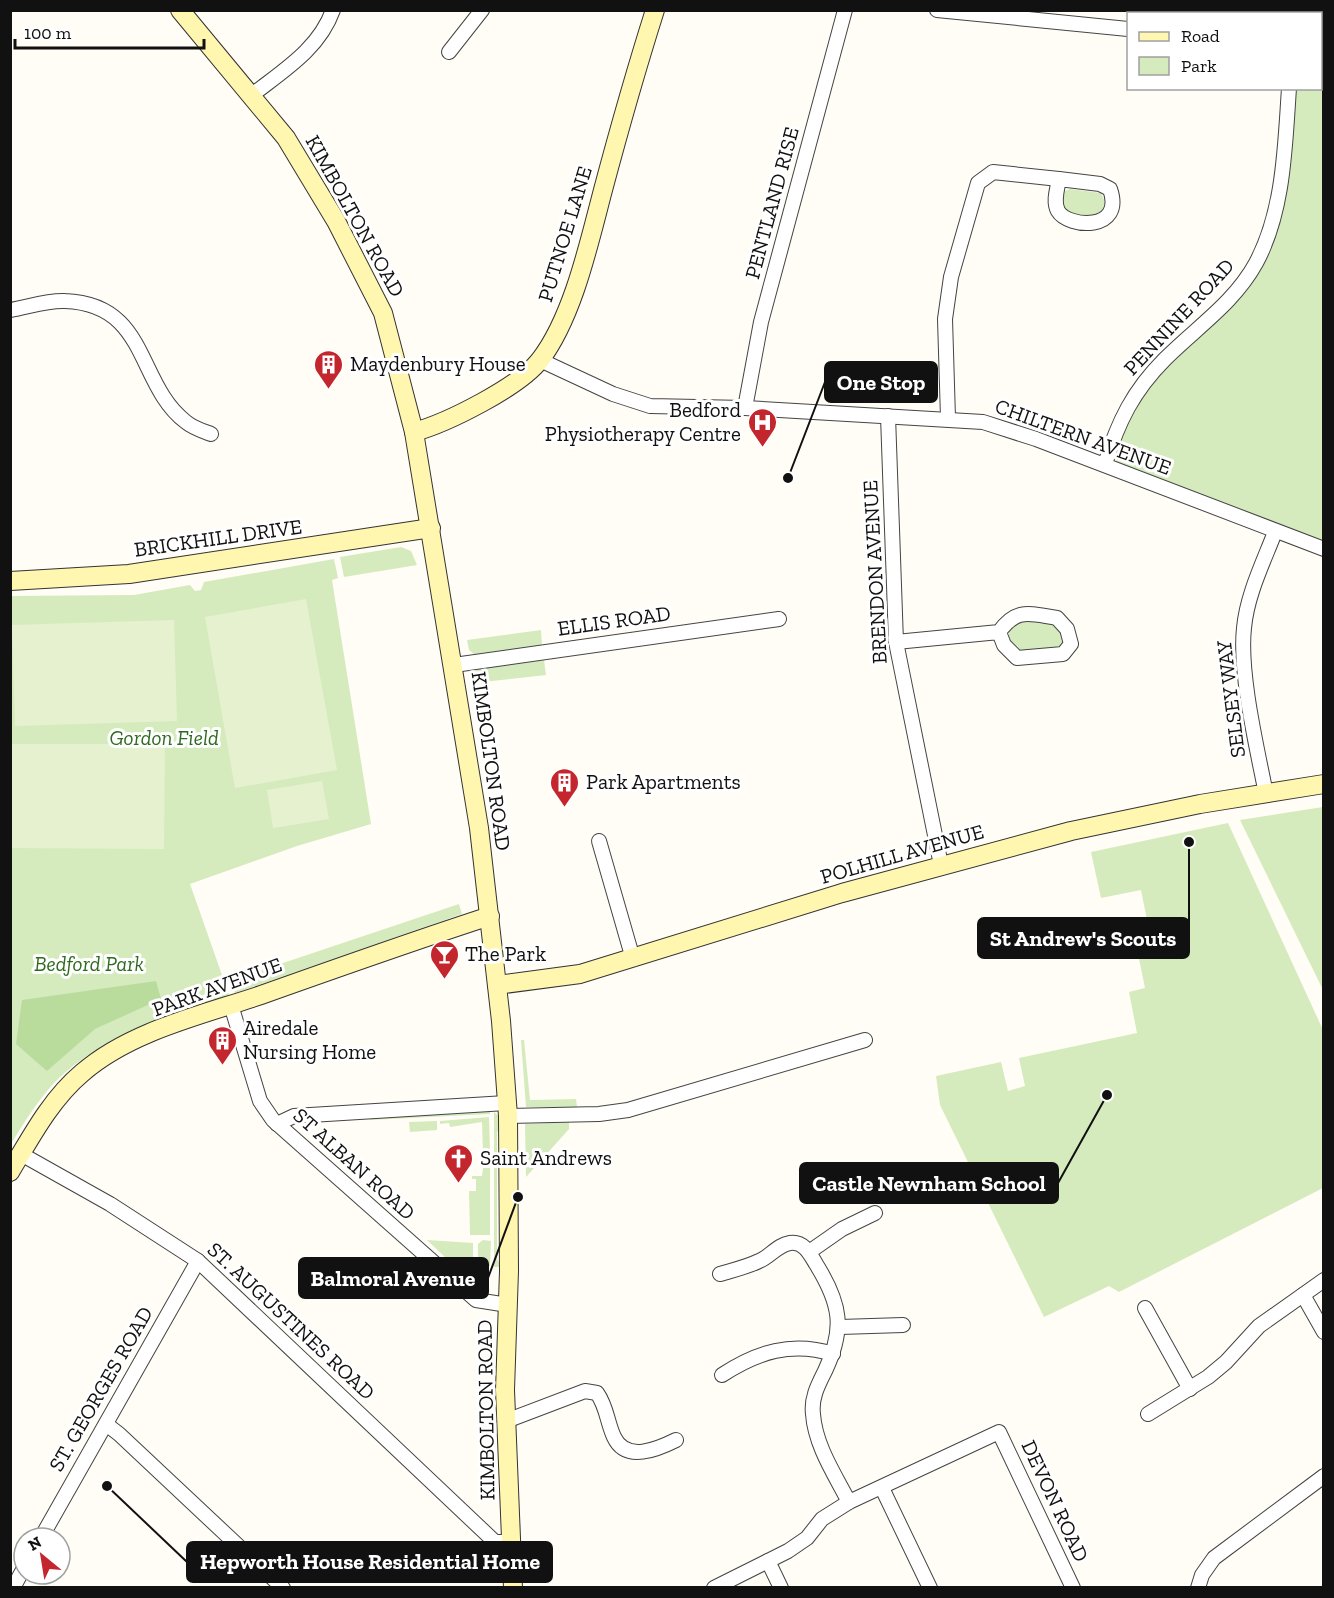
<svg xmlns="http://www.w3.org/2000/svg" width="1334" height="1598" viewBox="0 0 1334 1598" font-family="'Zilla Slab',serif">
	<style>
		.green { fill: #d5ebbd }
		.forest { fill: #b9dc9c }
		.pitch { fill: #e6f2cf }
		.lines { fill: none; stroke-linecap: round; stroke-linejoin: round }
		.street-casing { stroke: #444; stroke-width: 16 }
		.secondary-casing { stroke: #333; stroke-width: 20 }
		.street { stroke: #fff; stroke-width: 14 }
		.secondary { stroke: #fff6b0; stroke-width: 18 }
		.labels { text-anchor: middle; stroke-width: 6; stroke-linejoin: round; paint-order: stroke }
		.street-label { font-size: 21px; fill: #111; stroke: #fff }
		.poi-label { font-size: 21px; fill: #111; stroke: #fff; text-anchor: start }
		.park-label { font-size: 21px; font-style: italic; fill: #2f6b1f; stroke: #fff }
		.leader { fill: none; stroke: #111; stroke-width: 2 }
		.callout-dot { fill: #111; stroke: #fff; stroke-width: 2 }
		.callout { fill: #111; stroke: #111; stroke-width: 2 }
		.callout-label { font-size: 22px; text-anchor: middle; font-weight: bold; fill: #fff }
	</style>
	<rect width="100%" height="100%" fill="#fffdf5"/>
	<g class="green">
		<path d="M 1321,55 L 1323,56 L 1323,544 L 1119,469 L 1113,451 L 1141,395 L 1181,354 L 1235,304 L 1261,264 L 1294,89 L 1320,88 Z"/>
		<path d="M 1070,189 L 1101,193 L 1106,204 L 1099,219 L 1063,216 L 1062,192 Z"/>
		<path d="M 401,547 L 411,551 L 417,565 L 344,577 L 340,557 Z"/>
		<path d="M 334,559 L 338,578 L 332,580 L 371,824 L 297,846 L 190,884 L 229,995 C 166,1019 93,1037 47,1091 C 33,1108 22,1126 11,1144 L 11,596 L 134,595 L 190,585 L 195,591 L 201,590 L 204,582 Z"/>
		<path d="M 1019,618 L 1057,624 L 1064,635 L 1065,644 L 1055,650 L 1020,651 L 1009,640 L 1009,627 Z"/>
		<path d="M 541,630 L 542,646 L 475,655 L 469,650 L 467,640 Z"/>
		<path d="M 544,660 L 546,675 L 475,683 L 474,673 L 477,669 Z"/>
		<path d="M 1323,807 L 1324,807 L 1323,990 L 1240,820 Z"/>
		<path d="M 1228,823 L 1323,1030 L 1323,1188 L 1119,1292 L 1109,1286 L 1044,1317 L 940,1105 L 936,1076 L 1001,1062 L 1008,1091 L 1025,1086 L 1019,1058 L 1137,1033 L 1129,992 L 1145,988 L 1133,929 L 1148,925 L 1141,890 L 1101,898 L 1091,852 Z"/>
		<path d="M 459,904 L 462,914 L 235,993 L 229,981 Z"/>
		<path d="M 521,1040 L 524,1040 L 530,1100 L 576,1099 L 577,1107 L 526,1107 Z"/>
		<path d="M 490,1110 L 490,1114 L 370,1120 L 370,1116 Z"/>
		<path d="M 494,1112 L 500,1117 L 502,1127 L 497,1132 L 497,1259 L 502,1267 L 494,1267 Z"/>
		<path d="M 489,1117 L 490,1153 L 483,1153 L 482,1122 L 450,1127 L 449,1123 L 440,1124 L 440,1121 Z"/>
		<path d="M 437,1121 L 437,1130 L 410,1132 L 409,1122 Z"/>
		<path d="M 569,1122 L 569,1129 L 526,1177 L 525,1124 Z"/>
		<path d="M 483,1168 L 490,1168 L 490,1235 L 470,1235 L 469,1191 L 476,1191 L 476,1179 L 472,1179 L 472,1176 L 482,1176 Z"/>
		<path d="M 427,1240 L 473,1243 L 473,1259 L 447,1259 Z"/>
		<path d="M 483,1240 L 491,1241 L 490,1266 L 463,1274 L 453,1264 L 473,1264 L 478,1259 L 478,1244 Z"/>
	</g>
	<path class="forest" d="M 156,981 L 161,999 L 95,1029 L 47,1071 L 16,1044 L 22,1000 Z"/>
	<g class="pitch">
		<path d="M 306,599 L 337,770 L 235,788 L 205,617 Z"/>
		<path d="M 174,620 L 177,721 L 15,726 L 12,625 Z"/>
		<path d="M 11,744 L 165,744 L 164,849 L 11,848 Z"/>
		<path d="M 322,781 L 329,819 L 273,828 L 267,790 Z"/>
	</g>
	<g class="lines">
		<defs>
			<g id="street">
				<path d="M 937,10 L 1128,29"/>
				<path d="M 1320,51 L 1324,51"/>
				<path d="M 449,52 L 482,10"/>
				<path d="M 252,95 C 284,70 319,49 333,10"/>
				<path d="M 1059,179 L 1100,184 L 1110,189 C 1125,232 1068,228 1058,211 C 1053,202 1057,190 1059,179 Z"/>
				<path d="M 10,310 C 28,307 48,300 65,301 C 149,304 136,384 186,422 C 193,428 203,431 211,434"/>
				<path d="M 540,360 L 613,394 L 650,406 L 745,408 L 983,422 L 1036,439 L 1324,549"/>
				<path d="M 745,408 L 761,322 L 845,10"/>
				<path d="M 888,416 L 896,642 L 941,865"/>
				<path d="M 948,418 L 945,319 L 951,277 L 978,183 L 993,172 L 1059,179"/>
				<path d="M 1105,464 C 1118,422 1133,391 1165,359 C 1197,327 1234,303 1256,263 C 1284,211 1285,146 1289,88"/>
				<path d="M 896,642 L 999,632 C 1017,607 1030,614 1057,618 L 1067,629 L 1071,644 L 1063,654 L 1017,658 L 1004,645 L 999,632"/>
				<path d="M 454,665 L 779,619"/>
				<path d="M 1266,794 C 1257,748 1239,673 1244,628 C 1247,595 1263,563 1275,532"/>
				<path d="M 599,841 L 633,959"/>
				<path d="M 231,1005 L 260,1101 L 273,1120 L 476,1300 L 508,1305"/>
				<path d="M 508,1116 L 599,1114 L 628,1110 L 865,1040"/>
				<path d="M 277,1124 L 294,1116 L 506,1103"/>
				<path d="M 21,1154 L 110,1204 L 198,1261 L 495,1542 L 511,1542"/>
				<path d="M 809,1252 L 842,1229 L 875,1213"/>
				<path d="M 720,1274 C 733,1270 747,1267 759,1261 C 770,1257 777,1245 790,1243 C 804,1241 810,1254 816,1264 C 841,1304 845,1329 825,1371 C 818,1385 811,1398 813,1414 C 815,1445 835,1475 849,1502"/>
				<path d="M 1303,1295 L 1324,1332"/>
				<path d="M 1145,1308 L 1190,1389"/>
				<path d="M 840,1327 L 903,1325"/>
				<path d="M 722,1375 C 757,1352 792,1341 833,1354"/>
				<path d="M 1148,1414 L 1208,1377 L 1226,1362 L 1259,1326 L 1324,1280"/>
				<path d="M 506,1421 L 585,1391 L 597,1393 C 607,1407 607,1422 614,1437 C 626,1463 658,1449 676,1440"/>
				<path d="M 106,1424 L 119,1434 L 283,1588"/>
				<path d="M 882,1488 L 930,1588"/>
				<path d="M 41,1538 L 198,1261"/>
				<path d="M 768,1561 L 781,1588"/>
				<path d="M 13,1588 L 24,1568"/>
				<path d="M 714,1588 L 788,1551 L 807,1538 L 822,1519 L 849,1502 L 999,1432 L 1073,1588"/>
				<path d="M 1198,1588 L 1202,1575 L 1214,1558 L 1324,1476"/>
			</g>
			<g id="secondary">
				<path d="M 180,10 L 286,138 L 336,221 L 383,313 L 414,432 L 479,828 L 501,1021 L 508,1116 L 509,1271 L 505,1390 L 513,1588"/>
				<path d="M 414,432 C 447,423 519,387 540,360 C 573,317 589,243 603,190 C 619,130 636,70 655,10"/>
				<path d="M 10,581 L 129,574 L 431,528"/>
				<path d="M 497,985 L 580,974 L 842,893 L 1071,831 L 1200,804 L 1324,784"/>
				<path d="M 10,1172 C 31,1137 51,1099 82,1073 C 130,1031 202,1015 261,995 C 337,968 413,941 490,916"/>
			</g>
		</defs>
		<use href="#street" class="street-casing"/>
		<use href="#secondary" class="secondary-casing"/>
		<use href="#street" class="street"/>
		<use href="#secondary" class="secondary"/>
	</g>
	<defs>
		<symbol id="building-pin" viewBox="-11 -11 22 30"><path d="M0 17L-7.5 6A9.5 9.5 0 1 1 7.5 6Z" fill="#c4262e" stroke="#fff"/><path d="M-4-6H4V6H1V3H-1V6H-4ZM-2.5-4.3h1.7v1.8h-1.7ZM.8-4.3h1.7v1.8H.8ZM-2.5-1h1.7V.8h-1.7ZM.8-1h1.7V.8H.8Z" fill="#fff"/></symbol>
		<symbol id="hospital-pin" viewBox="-11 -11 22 30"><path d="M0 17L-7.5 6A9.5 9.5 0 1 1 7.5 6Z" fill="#c4262e" stroke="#fff"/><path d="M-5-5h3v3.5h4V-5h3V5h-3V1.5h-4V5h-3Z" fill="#fff"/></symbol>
		<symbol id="bar-pin" viewBox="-11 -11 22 30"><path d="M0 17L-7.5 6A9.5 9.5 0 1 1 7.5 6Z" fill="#c4262e" stroke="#fff"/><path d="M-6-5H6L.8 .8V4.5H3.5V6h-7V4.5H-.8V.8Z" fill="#fff"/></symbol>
		<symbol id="church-pin" viewBox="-11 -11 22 30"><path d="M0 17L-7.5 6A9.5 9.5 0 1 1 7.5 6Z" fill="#c4262e" stroke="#fff"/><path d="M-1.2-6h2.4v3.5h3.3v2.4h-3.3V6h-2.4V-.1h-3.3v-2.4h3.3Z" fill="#fff"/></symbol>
	</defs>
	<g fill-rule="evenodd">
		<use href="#building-pin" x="312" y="348" width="33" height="45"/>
		<use href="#hospital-pin" x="746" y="406" width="33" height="45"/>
		<use href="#building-pin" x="548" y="766" width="33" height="45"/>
		<use href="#bar-pin" x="428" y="938" width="33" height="45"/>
		<use href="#building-pin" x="206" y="1024" width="33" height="45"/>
		<use href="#church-pin" x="442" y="1142" width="33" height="45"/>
	</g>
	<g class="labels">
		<g class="street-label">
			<text transform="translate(772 203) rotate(-75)" y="7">PENTLAND RISE</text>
			<text transform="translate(355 216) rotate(61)" y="7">KIMBOLTON ROAD</text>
			<text transform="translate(565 234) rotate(-73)" y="7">PUTNOE LANE</text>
			<text transform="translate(1179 317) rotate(-47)" y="7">PENNINE ROAD</text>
			<text transform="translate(1083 437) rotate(20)" y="7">CHILTERN AVENUE</text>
			<text transform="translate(218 538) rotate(-8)" y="7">BRICKHILL DRIVE</text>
			<text transform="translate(875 572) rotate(-93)" y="7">BRENDON AVENUE</text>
			<text transform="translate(614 621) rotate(-8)" y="7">ELLIS ROAD</text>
			<text transform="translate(1231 699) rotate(-97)" y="7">SELSEY WAY</text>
			<text transform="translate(491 761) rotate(82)" y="7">KIMBOLTON ROAD</text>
			<text transform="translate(902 854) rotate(-16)" y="7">POLHILL AVENUE</text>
			<text transform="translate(217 987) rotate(-20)" y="7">PARK AVENUE</text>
			<text transform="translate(354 1164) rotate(42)" y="7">ST ALBAN ROAD</text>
			<text transform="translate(291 1321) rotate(43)" y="7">ST. AUGUSTINES ROAD</text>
			<text transform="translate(101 1389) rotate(-60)" y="7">ST. GEORGES ROAD</text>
			<text transform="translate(486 1410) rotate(-91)" y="7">KIMBOLTON ROAD</text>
			<text transform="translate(1055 1501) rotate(65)" y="7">DEVON ROAD</text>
		</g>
		<g class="poi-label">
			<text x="350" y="371">Maydenbury House</text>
			<text x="741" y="417" text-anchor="end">Bedford<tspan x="741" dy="24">Physiotherapy Centre</tspan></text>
			<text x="586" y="789">Park Apartments</text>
			<text x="465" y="961">The Park</text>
			<text x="243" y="1035">Airedale<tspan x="243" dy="24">Nursing Home</tspan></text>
			<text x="480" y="1165">Saint Andrews</text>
		</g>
		<g class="park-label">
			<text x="164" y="745">Gordon Field</text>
			<text x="89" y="971">Bedford Park</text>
		</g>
	</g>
	<path class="leader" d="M788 478L825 382M1189 842L1189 938M1107 1095L1058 1183M518 1197L488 1278M107 1486L187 1562"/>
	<g class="callout-dot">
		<circle cx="788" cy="478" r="6"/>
		<circle cx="1189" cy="842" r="6"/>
		<circle cx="1107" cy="1095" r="6"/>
		<circle cx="518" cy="1197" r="6"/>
		<circle cx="107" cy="1486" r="6"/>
	</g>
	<g class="callout">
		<rect x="825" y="362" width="112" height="40" rx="6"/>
		<rect x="978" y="918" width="211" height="40" rx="6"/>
		<rect x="800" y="1163" width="258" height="40" rx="6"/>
		<rect x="299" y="1258" width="189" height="40" rx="6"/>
		<rect x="187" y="1542" width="365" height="40" rx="6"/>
	</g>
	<g class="callout-label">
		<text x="881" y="390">One Stop</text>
		<text x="1083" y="946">St Andrew's Scouts</text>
		<text x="929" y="1191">Castle Newnham School</text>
		<text x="393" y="1286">Balmoral Avenue</text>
		<text x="370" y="1569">Hepworth House Residential Home</text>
	</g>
	<rect width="1334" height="1598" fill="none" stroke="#111111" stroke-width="24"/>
	<rect x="1127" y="12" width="195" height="78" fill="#ffffff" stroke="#a0a0a0" stroke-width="1.5"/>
	<rect x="1139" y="32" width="30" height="9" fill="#fff6b0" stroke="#a0a0a0" stroke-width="1.5"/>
	<text x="1181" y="42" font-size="18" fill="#111111">Road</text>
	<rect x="1139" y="57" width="30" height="18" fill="#d5ebbd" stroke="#a0a0a0" stroke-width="1.5"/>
	<text x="1181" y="72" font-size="18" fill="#111111">Park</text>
	<g transform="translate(42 1556) rotate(330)"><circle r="28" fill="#ffffff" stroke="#a0a0a0" stroke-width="1.5"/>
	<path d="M0-4.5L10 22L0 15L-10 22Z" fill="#c4262e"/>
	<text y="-9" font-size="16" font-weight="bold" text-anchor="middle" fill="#111111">N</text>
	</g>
	<path d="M15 39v9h189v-9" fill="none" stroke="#111111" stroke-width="3"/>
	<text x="24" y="39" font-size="18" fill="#111111" stroke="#ffffff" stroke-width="4.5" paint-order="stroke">100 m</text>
</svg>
